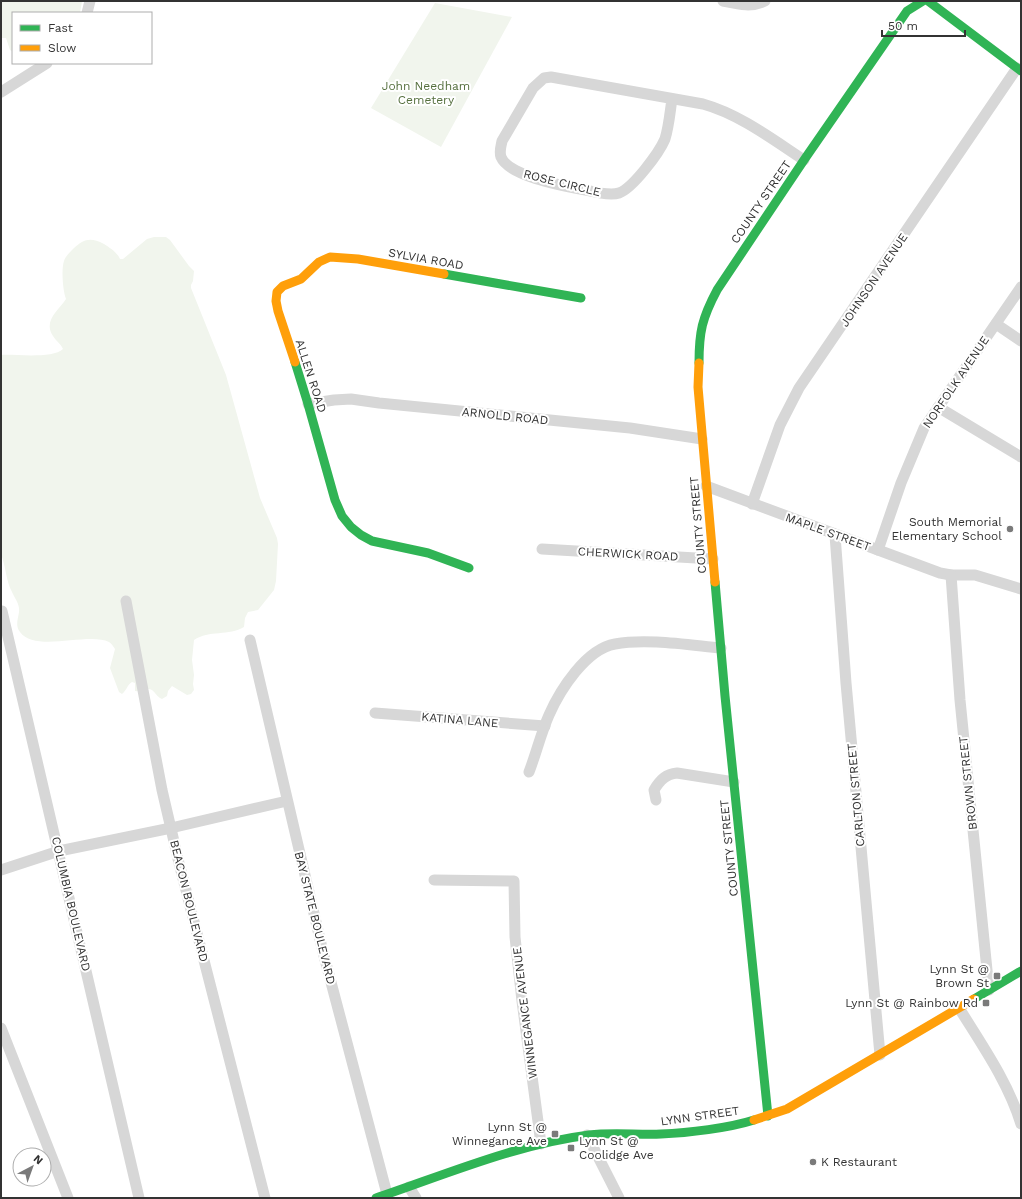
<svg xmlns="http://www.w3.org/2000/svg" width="1022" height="1199" viewBox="0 0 1022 1199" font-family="'Work Sans',sans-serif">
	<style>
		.green { fill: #f1f5ed }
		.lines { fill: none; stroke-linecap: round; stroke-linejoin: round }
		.street { stroke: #d7d7d7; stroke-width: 11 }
		.fast { stroke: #30b455; stroke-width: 9 }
		.slow { stroke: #ff9f0a; stroke-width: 9 }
		.poi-dot { fill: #7a7a7a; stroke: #fff; stroke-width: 1.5 }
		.labels { text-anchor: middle; stroke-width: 4; stroke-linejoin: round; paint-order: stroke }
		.park-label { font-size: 12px; fill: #56703f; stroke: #fff }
		.street-label { font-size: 12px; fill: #333; stroke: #fff }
		.poi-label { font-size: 12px; fill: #333; stroke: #fff; text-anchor: end }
	</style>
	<rect width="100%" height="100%" fill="#fff"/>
	<g class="green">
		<path d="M 1,1 L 82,1 L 80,13 L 13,13 L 13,52 L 10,50 L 6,38 L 1,38 Z"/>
		<path d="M 435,3 L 512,17 L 441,147 L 371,108 Z"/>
		<path d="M 154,237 L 166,237 L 170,240 L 189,266 L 194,271 L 193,281 L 191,285 L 191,288 L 226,375 L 260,498 L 277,538 L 278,544 L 276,581 L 274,590 L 258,610 L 248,612 L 245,618 L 244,627 C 229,636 209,630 194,640 L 192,660 L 194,675 L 193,684 L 194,690 L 191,694 L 187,695 L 172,686 L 168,691 L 167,696 L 162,699 C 156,696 156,693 152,690 C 147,687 140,692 135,691 L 135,683 L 132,682 C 127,685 127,690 122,694 L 119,692 L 110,668 L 115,649 C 113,646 112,644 109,642 C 88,632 35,653 20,632 C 15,626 18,619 19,612 C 20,604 15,599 12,592 C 6,581 6,567 1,554 L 1,355 C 15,354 53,359 63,349 C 61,344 56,341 53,336 C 43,321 58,311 66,299 C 63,291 61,270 64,261 C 65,257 70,252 73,249 C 84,239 90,237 104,244 C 110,248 117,252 120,259 L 123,259 L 147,239 Z"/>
	</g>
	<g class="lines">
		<g class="street">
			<path d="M 723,1 C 737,4 752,8 765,1"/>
			<path d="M 87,13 L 90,1"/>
			<path d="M 1,92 L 47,63"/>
			<path d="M 672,99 C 670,112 669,126 665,139 C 659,153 633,188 619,193 C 613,195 607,194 600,193 C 578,188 510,179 501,157 C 499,151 501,147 502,141 L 533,88 L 544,78 L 551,77 L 703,104 C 739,114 772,139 804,160"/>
			<path d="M 996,324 L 1021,341"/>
			<path d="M 308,404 L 334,400 L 351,399 L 379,403 L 630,428 L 702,439"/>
			<path d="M 938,407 L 1021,457"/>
			<path d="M 706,486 L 940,573 L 951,575 L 975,575 L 1021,589"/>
			<path d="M 752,504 L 780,425 L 799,388 L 1017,68"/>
			<path d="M 835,535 L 846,683 L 880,1055"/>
			<path d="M 542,549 L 713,559"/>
			<path d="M 878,550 L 901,483 L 924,428 L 1021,287"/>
			<path d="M 951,575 L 960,700 L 989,990"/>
			<path d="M 126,601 L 162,790 L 179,863 L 265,1198"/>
			<path d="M 2,611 L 139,1198"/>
			<path d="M 250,640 L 323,952 L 387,1194"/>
			<path d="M 375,713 L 545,726"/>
			<path d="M 529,772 C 536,754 541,733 549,715 C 560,690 586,649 615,644 C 646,638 689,645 721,648"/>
			<path d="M 656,800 L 654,790 C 660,780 666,774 677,773 L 734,782"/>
			<path d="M 1,870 L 59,851 L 171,828 L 287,801"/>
			<path d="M 434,880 L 514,881 L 515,937 L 522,1001 L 541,1144"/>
			<path d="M 959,1008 C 982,1045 1008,1082 1021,1124"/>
			<path d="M 1,1028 L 68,1198"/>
			<path d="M 587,1135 L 619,1198"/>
			<path d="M 409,1187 L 416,1198"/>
		</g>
		<g class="fast">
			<path d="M 928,1 L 1021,71"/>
			<path d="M 444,274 L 581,298"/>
			<path d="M 295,362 L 308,404 L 335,500 L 342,516 L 351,527 L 361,535 L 372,541 L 428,553 L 469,568"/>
			<path d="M 699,363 C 699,332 702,318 717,290 L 804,160 L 907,11 L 923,1"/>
			<path d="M 715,582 L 725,696 L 768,1116"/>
			<path d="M 974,999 L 1021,971"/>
			<path d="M 376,1198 C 444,1175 517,1144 589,1135 C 612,1132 638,1135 661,1134 C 688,1133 729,1128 754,1120"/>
		</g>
		<g class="slow">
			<path d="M 295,362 L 278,311 L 276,301 L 277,292 L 283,286 L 301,279 L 319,262 L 330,257 L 358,259 L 444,274"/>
			<path d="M 699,363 L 698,387 L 715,582"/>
			<path d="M 754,1120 L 787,1109 L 974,999"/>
		</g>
	</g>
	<g class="poi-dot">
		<circle cx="1010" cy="529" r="4"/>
		<rect x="993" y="972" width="8" height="8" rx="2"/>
		<rect x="982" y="999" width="8" height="8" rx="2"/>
		<rect x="551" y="1130" width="8" height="8" rx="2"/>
		<rect x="567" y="1144" width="8" height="8" rx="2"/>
		<circle cx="813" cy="1162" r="4"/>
	</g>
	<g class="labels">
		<g class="park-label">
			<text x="426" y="90">John Needham<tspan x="426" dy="14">Cemetery</tspan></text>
		</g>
		<g class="street-label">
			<text transform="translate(562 183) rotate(14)" y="4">ROSE CIRCLE</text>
			<text transform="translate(761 202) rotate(-56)" y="4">COUNTY STREET</text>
			<text transform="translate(426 259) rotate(10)" y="4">SYLVIA ROAD</text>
			<text transform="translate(874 280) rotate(-56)" y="4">JOHNSON AVENUE</text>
			<text transform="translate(311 376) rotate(72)" y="4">ALLEN ROAD</text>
			<text transform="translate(956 382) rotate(-56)" y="4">NORFOLK AVENUE</text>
			<text transform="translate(505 416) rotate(6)" y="4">ARNOLD ROAD</text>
			<text transform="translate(698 525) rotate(-95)" y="4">COUNTY STREET</text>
			<text transform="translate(828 532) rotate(20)" y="4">MAPLE STREET</text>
			<text transform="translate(628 554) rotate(3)" y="4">CHERWICK ROAD</text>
			<text transform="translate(460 720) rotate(5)" y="4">KATINA LANE</text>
			<text transform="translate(968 783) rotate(-96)" y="4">BROWN STREET</text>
			<text transform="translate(856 795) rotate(-95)" y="4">CARLTON STREET</text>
			<text transform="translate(729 848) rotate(-96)" y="4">COUNTY STREET</text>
			<text transform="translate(189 901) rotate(76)" y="4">BEACON BOULEVARD</text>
			<text transform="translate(71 904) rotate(77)" y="4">COLUMBIA BOULEVARD</text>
			<text transform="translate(315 918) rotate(76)" y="4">BAY STATE BOULEVARD</text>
			<text transform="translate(525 1013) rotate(-97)" y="4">WINNEGANCE AVENUE</text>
			<text transform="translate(700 1116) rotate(-8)" y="4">LYNN STREET</text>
		</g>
		<g class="poi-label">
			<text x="1002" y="526">South Memorial<tspan x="1002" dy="14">Elementary School</tspan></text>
			<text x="989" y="973">Lynn St @<tspan x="989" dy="14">Brown St</tspan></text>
			<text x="978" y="1007">Lynn St @ Rainbow Rd</text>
			<text x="547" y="1131">Lynn St @<tspan x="547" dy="14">Winnegance Ave</tspan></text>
			<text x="579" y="1145" text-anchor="start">Lynn St @<tspan x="579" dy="14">Coolidge Ave</tspan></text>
			<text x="821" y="1166" text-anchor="start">K Restaurant</text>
		</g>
	</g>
	<rect width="1022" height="1199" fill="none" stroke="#333333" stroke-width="4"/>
	<rect x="12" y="12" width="140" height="52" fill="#ffffff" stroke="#adadad"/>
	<rect x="20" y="25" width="20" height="6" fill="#30b455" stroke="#adadad"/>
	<text x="48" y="32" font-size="12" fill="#333333">Fast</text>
	<rect x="20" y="45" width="20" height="6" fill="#ff9f0a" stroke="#adadad"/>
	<text x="48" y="52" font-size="12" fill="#333333">Slow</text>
	<g transform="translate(32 1167) rotate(41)"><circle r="19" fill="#ffffff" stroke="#adadad"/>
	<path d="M0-3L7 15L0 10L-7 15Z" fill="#7a7a7a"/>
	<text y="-6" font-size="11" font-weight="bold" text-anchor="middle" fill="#333333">N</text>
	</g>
	<path d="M882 30v6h83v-6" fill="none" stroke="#333333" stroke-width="2"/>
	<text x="888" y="30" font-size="12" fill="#333333" stroke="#ffffff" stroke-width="3" paint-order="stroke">50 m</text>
</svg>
